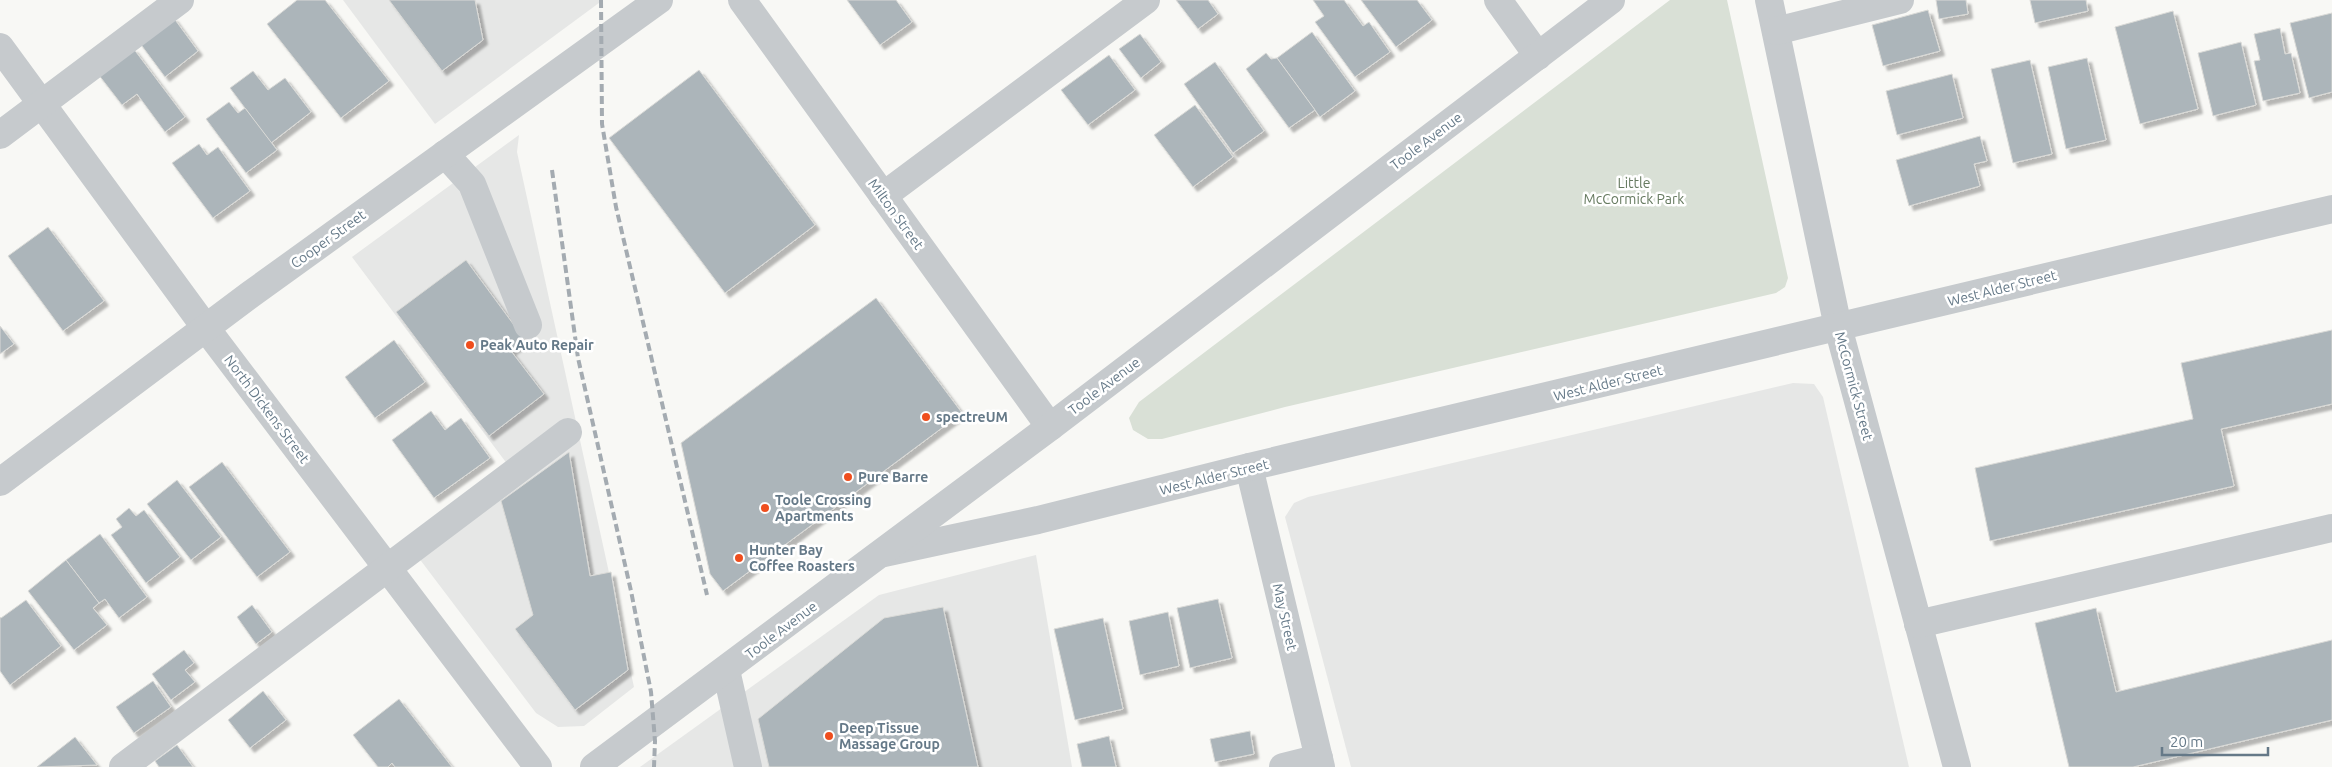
<svg xmlns="http://www.w3.org/2000/svg" width="2332" height="767" viewBox="0 0 2332 767" font-family="Ubuntu,sans-serif">
	<style>
		.built { fill: #e6e7e6 }
		.green { fill: #d9e0d6 }
		.building { fill: #acb5ba; stroke: #dadad7; filter: url(#shadow) }
		.lines { fill: none; stroke-linecap: round; stroke-linejoin: round }
		.minor { stroke: #c6cacd; stroke-width: 28 }
		.rail { stroke: #a4abb1; stroke-width: 4; stroke-dasharray: 8 4; stroke-linecap: butt }
		.poi-dot { fill: #ef4e1e; stroke: #fff; stroke-width: 2 }
		.labels { text-anchor: middle; stroke-width: 5; stroke-linejoin: round; paint-order: stroke }
		.street-label { font-size: 14px; fill: #657988; stroke: #fff }
		.park-label { font-size: 14px; fill: #667a60; stroke: #fff }
		.poi-label { font-size: 14px; font-weight: bold; fill: #657988; stroke: #fff; text-anchor: start }
	</style>
	<defs>
		<filter id="shadow"><feDropShadow dx="4.5" dy="4.5" stdDeviation="1" flood-color="#0004"/></filter>
	</defs>
	<rect width="100%" height="100%" fill="#f8f8f5"/>
	<g class="built">
		<path d="M 343,0 L 603,0 L 435,124 Z"/>
		<path d="M 519,135 L 517,152 L 634,687 L 584,726 L 558,727 L 536,713 L 412,549 L 514,473 L 352,257 Z"/>
		<path d="M 1793,383 L 1814,384 L 1823,397 L 1909,767 L 1351,767 L 1285,517 L 1294,503 L 1308,497 Z"/>
		<path d="M 1036,555 L 1072,767 L 640,767 L 879,595 Z"/>
	</g>
	<path class="green" d="M 1670,0 L 1727,0 L 1788,278 L 1785,287 L 1776,293 L 1285,407 L 1162,439 L 1148,439 L 1133,430 L 1129,418 L 1139,402 Z"/>
	<g class="building">
		<path d="M 297,0 L 325,0 L 389,81 L 341,118 L 267,24 Z"/>
		<path d="M 389,0 L 475,0 L 483,40 L 442,71 Z"/>
		<path d="M 847,0 L 896,0 L 912,22 L 880,45 Z"/>
		<path d="M 1176,0 L 1208,0 L 1218,14 L 1198,29 Z"/>
		<path d="M 1313,0 L 1344,0 L 1363,26 L 1369,22 L 1390,52 L 1355,77 L 1315,22 L 1324,16 Z"/>
		<path d="M 1361,0 L 1417,0 L 1432,20 L 1396,47 Z"/>
		<path d="M 1936,0 L 1966,0 L 1968,14 L 1939,19 Z"/>
		<path d="M 2030,0 L 2086,0 L 2088,11 L 2035,23 Z"/>
		<path d="M 1928,10 L 1940,51 L 1883,66 L 1872,25 Z"/>
		<path d="M 2173,11 L 2198,109 L 2140,124 L 2115,27 Z"/>
		<path d="M 2332,13 L 2332,92 L 2309,98 L 2290,23 Z"/>
		<path d="M 173,17 L 198,51 L 165,77 L 139,42 Z"/>
		<path d="M 2280,28 L 2285,54 L 2291,53 L 2300,93 L 2263,101 L 2254,61 L 2260,60 L 2254,34 Z"/>
		<path d="M 1312,32 L 1355,91 L 1320,117 L 1277,58 Z"/>
		<path d="M 1140,34 L 1161,62 L 1141,78 L 1119,49 Z"/>
		<path d="M 2241,42 L 2256,105 L 2213,116 L 2198,53 Z"/>
		<path d="M 133,48 L 185,117 L 165,132 L 137,94 L 122,105 L 98,74 Z"/>
		<path d="M 1266,53 L 1271,59 L 1277,58 L 1315,110 L 1289,128 L 1246,69 Z"/>
		<path d="M 1109,55 L 1135,90 L 1088,125 L 1061,90 Z"/>
		<path d="M 2087,58 L 2106,140 L 2066,149 L 2048,67 Z"/>
		<path d="M 2030,60 L 2052,154 L 2013,163 L 1991,69 Z"/>
		<path d="M 1215,62 L 1264,131 L 1233,153 L 1184,84 Z"/>
		<path d="M 699,70 L 815,225 L 725,293 L 609,138 Z"/>
		<path d="M 253,71 L 268,90 L 285,78 L 311,112 L 271,143 L 230,88 Z"/>
		<path d="M 1952,74 L 1963,118 L 1897,135 L 1886,91 Z"/>
		<path d="M 229,102 L 238,113 L 245,108 L 277,150 L 246,173 L 206,119 Z"/>
		<path d="M 1195,105 L 1233,157 L 1193,187 L 1154,135 Z"/>
		<path d="M 1980,136 L 1987,161 L 1974,164 L 1980,186 L 1909,206 L 1896,160 Z"/>
		<path d="M 199,144 L 207,155 L 218,147 L 250,191 L 213,218 L 172,163 Z"/>
		<path d="M 48,227 L 104,301 L 63,331 L 8,256 Z"/>
		<path d="M 466,260 L 525,340 L 511,351 L 544,394 L 489,436 L 396,312 Z"/>
		<path d="M 876,298 L 962,413 L 723,591 L 710,574 L 681,443 Z"/>
		<path d="M 0,326 L 14,344 L 0,354 Z"/>
		<path d="M 2332,330 L 2332,404 L 2221,429 L 2234,486 L 1990,541 L 1975,468 L 2193,419 L 2181,363 Z"/>
		<path d="M 394,340 L 425,382 L 375,418 L 345,377 Z"/>
		<path d="M 431,411 L 445,430 L 461,418 L 490,458 L 434,498 L 392,440 Z"/>
		<path d="M 569,452 L 590,576 L 611,572 L 628,670 L 575,710 L 515,629 L 533,615 L 501,501 Z"/>
		<path d="M 222,462 L 290,552 L 257,577 L 189,487 Z"/>
		<path d="M 177,480 L 221,537 L 191,560 L 147,504 Z"/>
		<path d="M 129,508 L 136,516 L 144,510 L 180,557 L 146,583 L 111,535 L 122,527 L 116,519 Z"/>
		<path d="M 100,534 L 147,597 L 119,618 L 105,599 L 99,603 L 66,560 Z"/>
		<path d="M 66,560 L 99,603 L 93,608 L 107,625 L 74,650 L 28,591 Z"/>
		<path d="M 1218,599 L 1232,658 L 1190,668 L 1177,608 Z"/>
		<path d="M 26,600 L 61,646 L 10,685 L 0,671 L 0,617 L 1,618 Z"/>
		<path d="M 252,605 L 272,632 L 256,644 L 237,617 Z"/>
		<path d="M 943,607 L 978,767 L 769,767 L 758,719 L 884,618 Z"/>
		<path d="M 2096,608 L 2116,692 L 2332,640 L 2332,720 L 2133,767 L 2069,767 L 2035,623 Z"/>
		<path d="M 1168,612 L 1179,666 L 1140,675 L 1129,621 Z"/>
		<path d="M 1103,618 L 1123,709 L 1075,720 L 1054,629 Z"/>
		<path d="M 184,650 L 194,663 L 185,670 L 195,682 L 171,700 L 152,674 Z"/>
		<path d="M 153,681 L 171,707 L 134,733 L 116,707 Z"/>
		<path d="M 263,691 L 286,720 L 250,748 L 228,720 Z"/>
		<path d="M 399,699 L 452,767 L 395,767 L 392,763 L 388,767 L 378,767 L 353,735 Z"/>
		<path d="M 1250,731 L 1254,754 L 1215,762 L 1210,739 Z"/>
		<path d="M 1109,736 L 1116,767 L 1082,767 L 1077,744 Z"/>
		<path d="M 75,737 L 97,765 L 37,767 Z"/>
		<path d="M 177,745 L 193,767 L 159,767 L 155,761 Z"/>
	</g>
	<g class="lines">
		<g class="minor">
			<path d="M 742,0 L 1050,427"/>
			<path d="M 1498,0 L 1538,56"/>
			<path d="M 1769,0 L 1838,327 L 1957,767"/>
			<path d="M 1776,31 L 1900,0"/>
			<path d="M 0,47 L 205,327 L 538,767"/>
			<path d="M 0,135 L 180,0"/>
			<path d="M 445,154 L 472,184 L 528,325"/>
			<path d="M 883,196 L 1146,0"/>
			<path d="M 1249,467 L 1321,767"/>
			<path d="M 0,482 L 251,294 L 659,0"/>
			<path d="M 884,553 L 1038,520 L 1249,467 L 2332,209"/>
			<path d="M 1918,624 L 2332,528"/>
			<path d="M 726,670 L 748,767"/>
			<path d="M 123,767 L 568,432"/>
			<path d="M 594,767 L 1050,427 L 1611,0"/>
			<path d="M 1283,767 L 1319,758"/>
		</g>
		<g class="rail">
			<path d="M 601,0 L 602,124 L 616,207 L 707,595"/>
			<path d="M 552,170 L 578,358 L 631,591 L 651,692 L 655,741 L 654,767"/>
		</g>
	</g>
	<g class="poi-dot">
		<circle cx="470" cy="345" r="5"/>
		<circle cx="926" cy="417" r="5"/>
		<circle cx="848" cy="477" r="5"/>
		<circle cx="765" cy="508" r="5"/>
		<circle cx="739" cy="558" r="5"/>
		<circle cx="829" cy="736" r="5"/>
	</g>
	<g class="labels">
		<g class="street-label">
			<text transform="translate(1426 141) rotate(-37)" y="5">Toole Avenue</text>
			<text transform="translate(896 214) rotate(54)" y="5">Milton Street</text>
			<text transform="translate(328 239) rotate(-36)" y="5">Cooper Street</text>
			<text transform="translate(2002 288) rotate(-14)" y="5">West Alder Street</text>
			<text transform="translate(1608 383) rotate(-14)" y="5">West Alder Street</text>
			<text transform="translate(1104 386) rotate(-37)" y="5">Toole Avenue</text>
			<text transform="translate(1854 386) rotate(75)" y="5">McCormick Street</text>
			<text transform="translate(267 409) rotate(53)" y="5">North Dickens Street</text>
			<text transform="translate(1214 477) rotate(-14)" y="5">West Alder Street</text>
			<text transform="translate(1285 617) rotate(77)" y="5">May Street</text>
			<text transform="translate(781 630) rotate(-37)" y="5">Toole Avenue</text>
		</g>
		<g class="park-label">
			<text x="1634" y="188">Little<tspan x="1634" dy="16">McCormick Park</tspan></text>
		</g>
		<g class="poi-label">
			<text x="480" y="350">Peak Auto Repair</text>
			<text x="936" y="422">spectreUM</text>
			<text x="858" y="482">Pure Barre</text>
			<text x="775" y="505">Toole Crossing<tspan x="775" dy="16">Apartments</tspan></text>
			<text x="749" y="555">Hunter Bay<tspan x="749" dy="16">Coffee Roasters</tspan></text>
			<text x="839" y="733">Deep Tissue<tspan x="839" dy="16">Massage Group</tspan></text>
		</g>
	</g>
	<path d="M2162 747v8h106v-8" fill="none" stroke="#657988" stroke-width="2.5"/>
	<text x="2170" y="747" font-size="15" fill="#657988" stroke="#ffffff" stroke-width="4" paint-order="stroke">20 m</text>
</svg>
